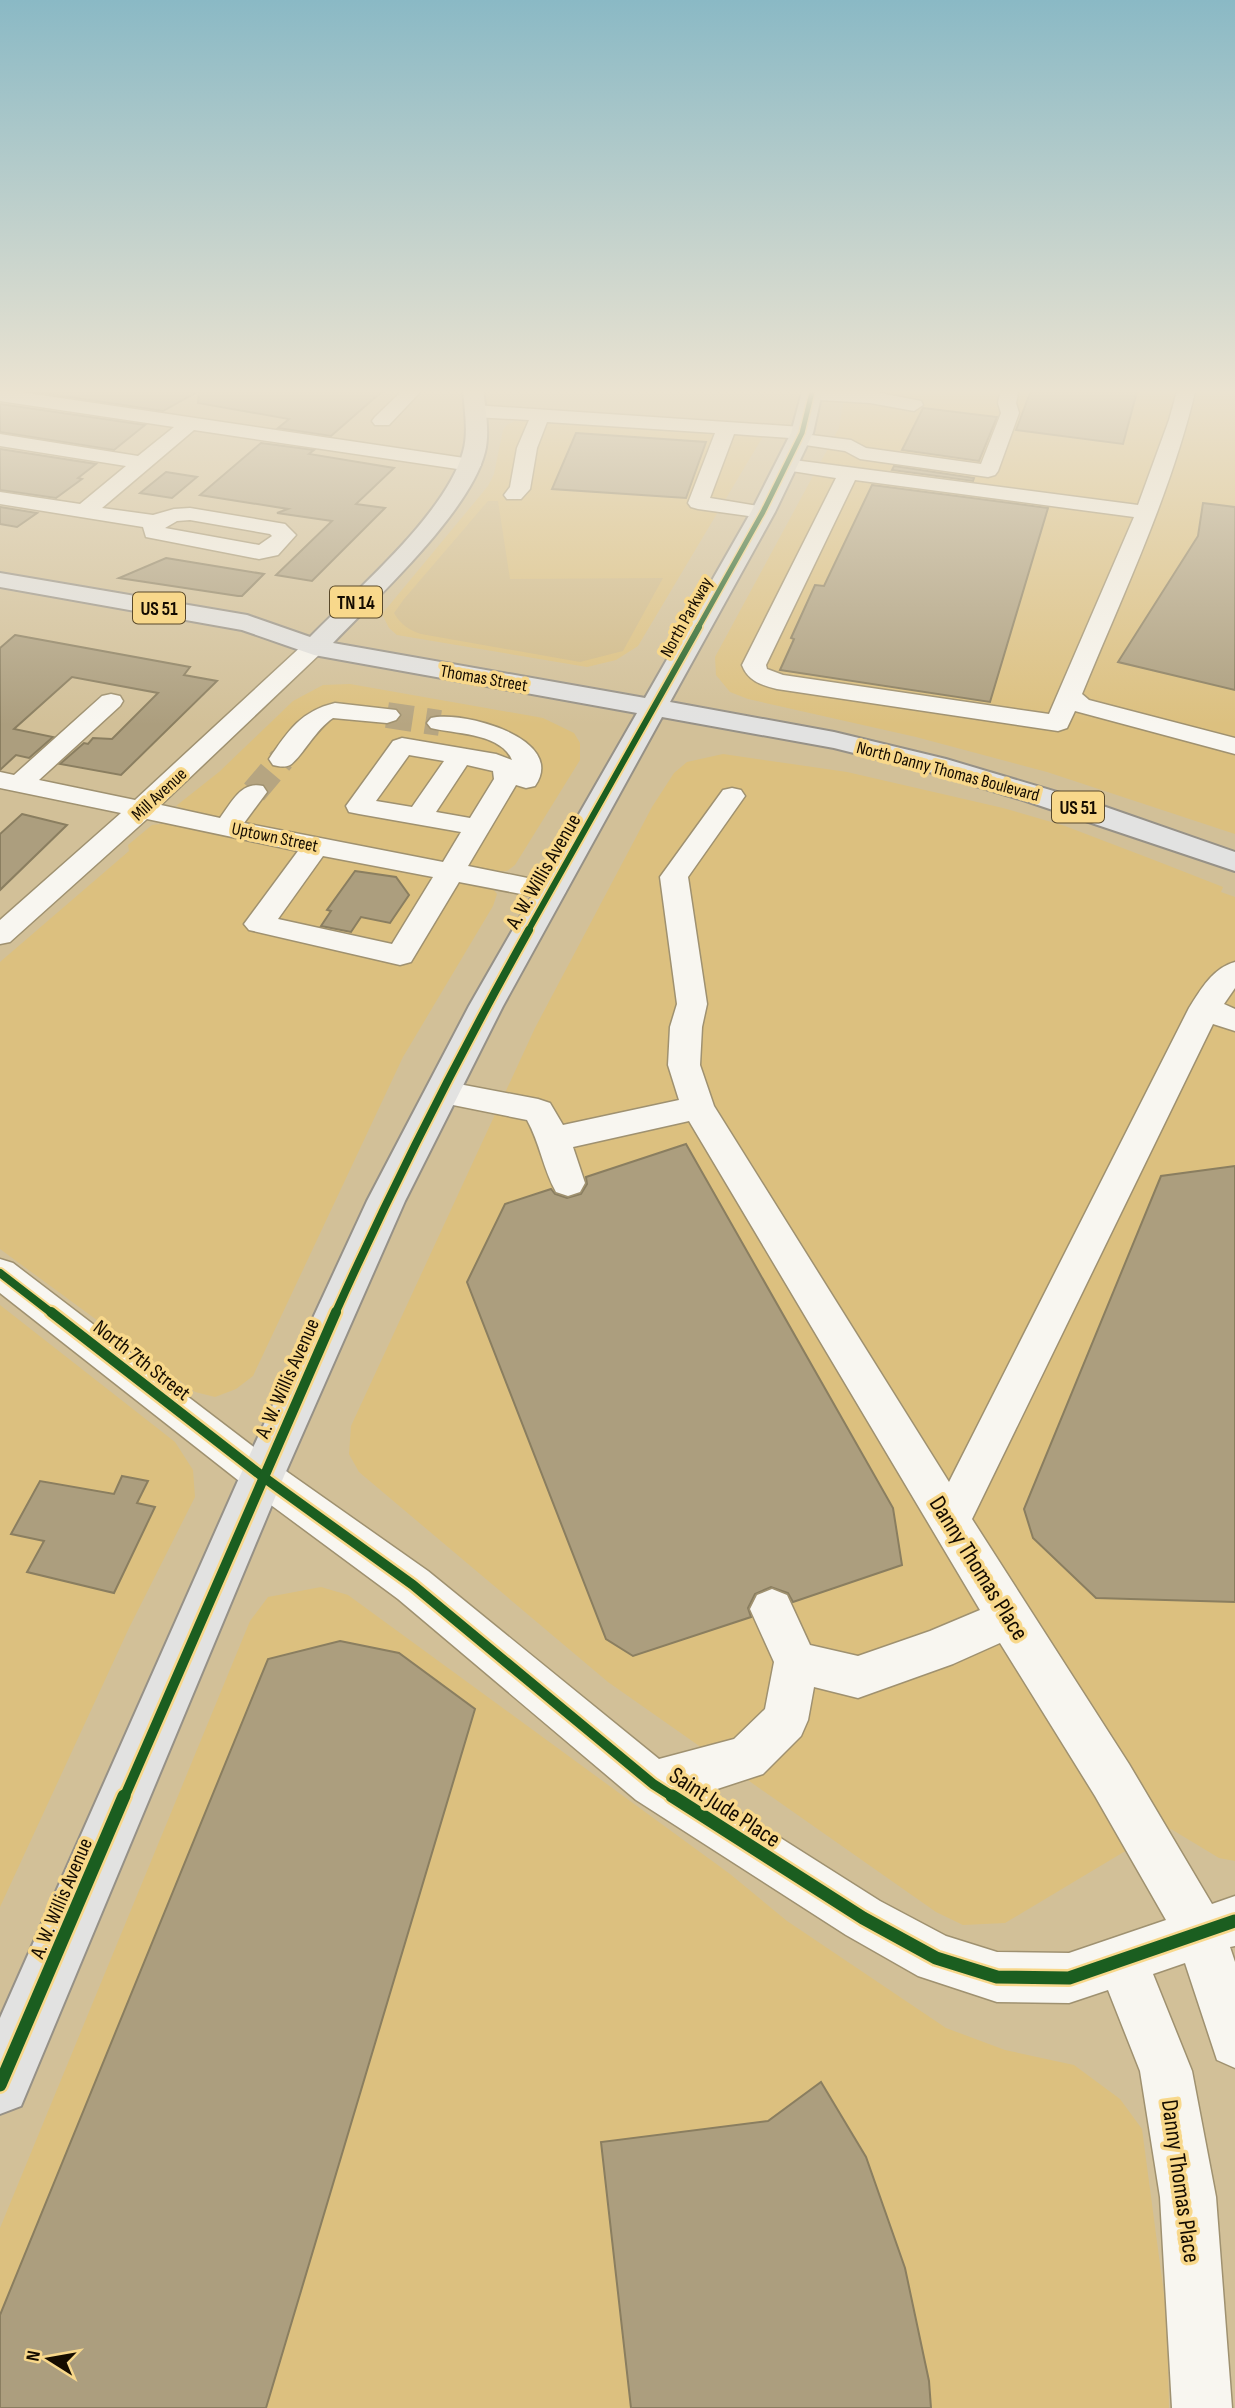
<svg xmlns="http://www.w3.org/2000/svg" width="1235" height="2408" viewBox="0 0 1235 2408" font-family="'Sofia Sans Condensed',sans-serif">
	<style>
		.built { fill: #dcc07f }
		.green { fill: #d0b986 }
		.building { fill: #ac9e7e; stroke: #8a7e60; stroke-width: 2 }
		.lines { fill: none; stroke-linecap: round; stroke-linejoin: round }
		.minor-tunnel { stroke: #b6a581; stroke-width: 26; stroke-dasharray: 26 13; stroke-linecap: butt }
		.minor-casing { stroke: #9f9170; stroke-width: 3 }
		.major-casing { stroke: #969187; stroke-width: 4 }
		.minor { fill: #f8f6f0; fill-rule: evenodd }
		.major { fill: #e2e2e1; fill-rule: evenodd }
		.cycleway-far4-casing { stroke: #f8d88b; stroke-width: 8 }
		.cycleway-far3-casing { stroke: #f8d88b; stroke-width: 10 }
		.cycleway-far2-casing { stroke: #f8d88b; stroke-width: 12 }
		.cycleway-far1-casing { stroke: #f8d88b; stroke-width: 15 }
		.cycleway-casing { stroke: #f8d88b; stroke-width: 18 }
		.cycleway-far4 { stroke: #1b5e20; stroke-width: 5 }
		.cycleway-far3 { stroke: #1b5e20; stroke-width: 6 }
		.cycleway-far2 { stroke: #1b5e20; stroke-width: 8 }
		.cycleway-far1 { stroke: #1b5e20; stroke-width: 10 }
		.cycleway { stroke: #1b5e20; stroke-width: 13 }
		.labels { text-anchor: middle; stroke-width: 7; stroke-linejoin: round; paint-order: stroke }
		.far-street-label { font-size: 18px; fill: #150c00; stroke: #f8d88b }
		.shield { fill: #f8d88b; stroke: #59492a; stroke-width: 2 }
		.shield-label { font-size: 19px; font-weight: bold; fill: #150c00 }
		.street-label { font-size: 21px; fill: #150c00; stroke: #f8d88b }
		.near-street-label { font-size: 24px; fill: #150c00; stroke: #f8d88b }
	</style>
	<rect width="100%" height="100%" fill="#d2c098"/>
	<g class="built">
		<path d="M 846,388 L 1235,388 L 1235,834 L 1047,772 L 916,737 L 748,699 L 730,692 L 716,675 L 715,657 L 839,428 Z"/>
		<path d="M 515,421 L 761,435 L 762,438 L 638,646 L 616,660 L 587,667 L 397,635 L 389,628 L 382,614 L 488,486 L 494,474 L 503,430 L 507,425 Z"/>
		<path d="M 350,684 L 543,718 L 574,733 L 580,743 L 580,760 L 515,865 L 507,871 L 493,872 L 216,819 L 176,806 L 219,772 L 293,701 L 323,685 Z"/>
		<path d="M 723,754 L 847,772 L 1003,808 L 1065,826 L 1154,860 L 1223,887 L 1221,892 L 1235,897 L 1235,1861 L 1219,1858 L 1171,1829 L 1122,1853 L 1005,1923 L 963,1925 L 936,1912 L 608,1682 L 359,1472 L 349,1454 L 351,1426 L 535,1028 L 652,807 L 674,773 L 687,762 Z"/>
		<path d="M 168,823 L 491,886 L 497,894 L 493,906 L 403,1057 L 253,1376 L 236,1389 L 215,1397 L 195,1392 L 0,1249 L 0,962 L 129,851 L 128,845 L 152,825 Z"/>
		<path d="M 0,1305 L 175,1442 L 193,1470 L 195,1497 L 129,1628 L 0,1907 Z"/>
		<path d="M 321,1587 L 348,1595 L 730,1874 L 787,1921 L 946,2028 L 1005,2050 L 1074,2065 L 1120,2099 L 1142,2129 L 1167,2317 L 1169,2408 L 0,2408 L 0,2228 L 250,1621 L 268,1597 Z"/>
	</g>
	<path class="green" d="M 488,501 L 498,501 L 510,579 L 663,578 L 623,651 L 580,662 L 421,634 C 409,630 401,625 394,613 L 404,599 Z"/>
	<g class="building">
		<path d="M 9,388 L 386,388 L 331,436 L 278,428 L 289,419 L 198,403 L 199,391 L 163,411 Z"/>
		<path d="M 1032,388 L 1138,388 L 1123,444 L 1016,430 Z"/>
		<path d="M 0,404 L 145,425 L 114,450 L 0,432 Z"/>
		<path d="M 923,408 L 997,417 L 979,461 L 902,450 Z"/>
		<path d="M 576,433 L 706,442 L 686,498 L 552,489 Z"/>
		<path d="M 261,443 L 314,450 L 309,454 L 394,468 L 356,504 L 385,508 L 312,581 L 276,575 L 332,521 L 277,513 L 288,509 L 200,495 Z"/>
		<path d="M 0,449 L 96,464 L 78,478 L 82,479 L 56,498 L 0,490 Z"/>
		<path d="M 894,466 L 974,478 L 973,481 L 892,470 Z"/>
		<path d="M 166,472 L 197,477 L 172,498 L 140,493 Z"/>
		<path d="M 872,485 L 1048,508 L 990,702 L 780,670 L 794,639 L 791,638 L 815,585 L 824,586 Z"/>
		<path d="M 1203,503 L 1235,507 L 1235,690 L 1118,662 L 1198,536 Z"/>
		<path d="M 0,507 L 37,513 L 17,527 L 0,524 Z"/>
		<path d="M 166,558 L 227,568 L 264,574 L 242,596 L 238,596 L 119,578 Z"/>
		<path d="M 15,635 L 190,667 L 184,675 L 217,681 L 121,775 L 60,764 L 84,743 L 88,744 L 93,738 L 112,739 L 158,693 L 72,677 L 14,729 L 53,737 L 29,758 L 16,755 L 0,770 L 0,648 Z"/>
		<path d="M 22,814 L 67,825 L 0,890 L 0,834 Z"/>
		<path d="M 355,871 L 396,877 L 409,895 L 390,923 L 361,917 L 351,932 L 321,926 L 331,911 L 327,910 Z"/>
		<path d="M 686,1144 L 893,1508 L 902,1565 L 793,1602 L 788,1593 L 771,1587 L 755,1594 L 748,1608 L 751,1617 L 633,1656 L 606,1639 L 467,1282 L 505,1204 L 551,1189 L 555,1194 L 567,1198 L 581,1194 L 587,1184 L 586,1177 Z"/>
		<path d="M 1235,1166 L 1235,1602 L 1096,1598 L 1033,1538 L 1024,1509 L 1161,1176 Z"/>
		<path d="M 122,1476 L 148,1481 L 137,1503 L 155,1507 L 114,1593 L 27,1572 L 44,1541 L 11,1534 L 40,1481 L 114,1494 Z"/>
		<path d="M 340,1641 L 399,1653 L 475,1709 L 266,2408 L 0,2408 L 0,2315 L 268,1659 Z"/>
		<path d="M 821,2082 L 866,2157 L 905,2268 L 929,2381 L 931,2408 L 631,2408 L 601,2142 L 768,2121 Z"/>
	</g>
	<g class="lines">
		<g class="minor-tunnel">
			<path d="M 387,715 L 440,723"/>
			<path d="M 254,792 L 282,759"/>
		</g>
		<defs>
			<g id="minor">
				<path d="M 405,388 L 424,388 L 389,425 L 375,425 L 372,421 L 375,417 Z"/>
				<path d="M 1001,388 L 1019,388 L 1016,403 L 1019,413 L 998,471 L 995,475 L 988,477 L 860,459 L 845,451 L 792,443 L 790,438 L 734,434 L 710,498 L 770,508 L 773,512 L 770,516 L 763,518 L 698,509 L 691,507 L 688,503 L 715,433 L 547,422 L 537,448 L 530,489 L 521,499 L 507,499 L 504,495 L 510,487 L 517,448 L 529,420 L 474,417 L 465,411 L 474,405 L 802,427 L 809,429 L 811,435 L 851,440 L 866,448 L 981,464 L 1001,413 L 998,403 Z"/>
				<path d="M 1178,388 L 1196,388 C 1171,494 1123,594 1082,694 L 1089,700 L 1235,738 L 1235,754 L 1075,711 L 1067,728 L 1058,731 L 777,689 C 761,685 748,681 742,665 L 836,478 L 779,469 L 776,465 L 779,461 L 786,459 L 1138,505 L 1169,420 ZM 855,480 L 1134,517 L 1049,714 L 783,675 L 767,669 L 766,665 Z"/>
				<path d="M 0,389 L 471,459 L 478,461 L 481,465 L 478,469 L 471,471 L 194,430 L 102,508 L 153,515 L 174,509 L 190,508 L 285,524 L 296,535 L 278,555 L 259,559 L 146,537 L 143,527 L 0,504 L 0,492 L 80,504 L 126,466 L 0,446 L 0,434 L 138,456 L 174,427 L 0,401 ZM 190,520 L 270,534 L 272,536 L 259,545 L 165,528 L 177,521 Z"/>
				<path d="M 811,389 L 870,391 L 921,401 L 923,405 L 914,411 L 870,403 L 804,399 L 802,395 Z"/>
				<path d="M 314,640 L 322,642 L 326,647 L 322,652 L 161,805 L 220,818 C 232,802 241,781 263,786 L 267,792 L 244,823 L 443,862 L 461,832 L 359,814 L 349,812 L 346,806 L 393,741 L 402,738 L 496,754 L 512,760 C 501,733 455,734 431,728 L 427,723 L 431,718 C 461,710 568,738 535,786 L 526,788 L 516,785 L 468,866 L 562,885 L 566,891 L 562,897 L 552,900 L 459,882 L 411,962 L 400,965 L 249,930 L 244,924 L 298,851 L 147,819 L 10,942 L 0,944 L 0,920 L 121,813 L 0,788 L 0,772 L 14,775 L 102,696 L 111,694 L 120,696 L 123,701 L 120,706 L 39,780 L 135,800 L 306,642 ZM 409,755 L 444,761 L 412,807 L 376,801 ZM 467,765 L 493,771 L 494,779 L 470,818 L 436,812 ZM 323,856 L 433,877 L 392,944 L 278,919 Z"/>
				<path d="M 335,703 L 396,710 L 400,715 L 396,720 L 387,723 L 333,718 C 315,730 301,758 290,765 C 284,768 278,766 273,765 L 269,759 C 288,731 301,711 335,703 Z"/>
				<path d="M 732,788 L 741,790 L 745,796 L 688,877 L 707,1004 L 702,1027 L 700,1065 L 714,1106 L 949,1482 L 1189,1008 C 1201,989 1213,968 1235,962 L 1235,988 L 1224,1004 L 1235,1009 L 1235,1031 L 1213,1024 L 972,1519 L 1129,1764 L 1212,1904 L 1235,1896 L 1235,1946 L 1230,1947 L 1235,1962 L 1235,2068 L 1217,2060 L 1185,1963 L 1153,1974 L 1192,2071 L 1216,2197 L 1232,2408 L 1172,2408 L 1160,2197 L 1140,2071 L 1108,1990 L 1069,2003 L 997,2002 L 918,1976 L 846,1935 L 636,1800 L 398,1599 L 248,1488 L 0,1293 L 0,1259 L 13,1263 L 276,1464 L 428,1571 L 659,1759 L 734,1739 L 765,1709 L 774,1662 L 750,1609 L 757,1595 L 772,1589 L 787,1595 L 810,1645 L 858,1656 L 930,1631 L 980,1610 L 689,1121 L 573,1147 L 585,1183 L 580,1192 L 568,1196 L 556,1192 C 543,1169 540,1143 527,1120 L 443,1103 L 431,1100 L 427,1092 L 431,1084 L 443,1081 L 538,1099 L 550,1103 L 563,1125 L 679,1100 L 668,1065 L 670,1027 L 677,1004 L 660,877 L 723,790 ZM 1000,1643 L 1095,1796 L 1166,1920 L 1069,1953 L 997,1952 L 946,1936 L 880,1901 L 708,1792 L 763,1774 L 801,1736 L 808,1720 L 814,1687 L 858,1698 L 953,1664 Z"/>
			</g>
			<path id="major" d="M 463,388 L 483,388 C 485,408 490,432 485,452 C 470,512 377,597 333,643 L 645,698 L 751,512 L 791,433 L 803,388 L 823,388 L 813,433 L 775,512 L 670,702 L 834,732 L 946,759 L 1097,804 L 1235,852 L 1235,871 L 1026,801 L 926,771 L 834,748 L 662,717 L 503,1006 L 405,1201 L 284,1476 L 21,2106 L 0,2114 L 0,2018 L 240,1476 L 367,1201 L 469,1006 L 637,713 L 314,655 L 242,630 L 0,587 L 0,573 L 247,615 L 310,637 C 355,591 446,514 463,452 C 469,432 464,409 463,388 Z"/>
		</defs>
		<use href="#minor" class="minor-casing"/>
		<use href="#major" class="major-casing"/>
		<use href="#minor" class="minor"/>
		<use href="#major" class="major"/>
		<defs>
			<path id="cycleway-far4" d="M 698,628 L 763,512 L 802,433 L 813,388"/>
			<path id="cycleway-far3" d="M 528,931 L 699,627"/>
			<g id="cycleway-far2">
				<path d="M 0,1273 L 53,1314"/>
				<path d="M 335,1314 C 394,1183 459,1055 529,930"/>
			</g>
			<g id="cycleway-far1">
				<path d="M 51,1312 L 262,1476 L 413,1585 L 653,1784 L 675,1798"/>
				<path d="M 124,1798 L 336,1312"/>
			</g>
			<g id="cycleway">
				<path d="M 672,1796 L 863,1918 L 936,1958 L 997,1977 L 1069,1978 L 1235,1921"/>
				<path d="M 0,2085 L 124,1796"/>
			</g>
		</defs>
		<use href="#cycleway-far4" class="cycleway-far4-casing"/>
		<use href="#cycleway-far3" class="cycleway-far3-casing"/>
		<use href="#cycleway-far2" class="cycleway-far2-casing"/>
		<use href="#cycleway-far1" class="cycleway-far1-casing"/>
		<use href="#cycleway" class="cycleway-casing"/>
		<use href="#cycleway-far4" class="cycleway-far4"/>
		<use href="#cycleway-far3" class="cycleway-far3"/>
		<use href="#cycleway-far2" class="cycleway-far2"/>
		<use href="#cycleway-far1" class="cycleway-far1"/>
		<use href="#cycleway" class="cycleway"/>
	</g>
	<linearGradient id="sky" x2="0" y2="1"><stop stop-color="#8ab9c5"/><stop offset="0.54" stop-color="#ebe3d1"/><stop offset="1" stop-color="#ebe3d1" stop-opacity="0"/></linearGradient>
	<rect width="1235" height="725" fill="url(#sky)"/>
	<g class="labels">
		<g class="far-street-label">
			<text transform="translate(686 617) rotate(-61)" y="6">North Parkway</text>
			<text transform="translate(484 678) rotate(10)" y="6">Thomas Street</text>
			<text transform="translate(948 771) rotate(15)" y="6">North Danny Thomas Boulevard</text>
			<text transform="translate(159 794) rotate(-43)" y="6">Mill Avenue</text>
			<text transform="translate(275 837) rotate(12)" y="6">Uptown Street</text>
		</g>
		<g class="shield">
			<rect x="330" y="586.5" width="52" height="31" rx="5"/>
			<rect x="133" y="592.5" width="52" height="31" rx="5"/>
			<rect x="1052" y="791.5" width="52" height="31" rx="5"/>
		</g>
		<g class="shield-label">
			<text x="356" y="609">TN 14</text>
			<text x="159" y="615">US 51</text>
			<text x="1078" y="814">US 51</text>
		</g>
		<g class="street-label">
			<text transform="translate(543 871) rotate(-60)" y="7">A. W. Willis Avenue</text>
			<text transform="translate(142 1360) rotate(38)" y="7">North 7th Street</text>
			<text transform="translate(287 1378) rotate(-66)" y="7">A. W. Willis Avenue</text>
			<text transform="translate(61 1898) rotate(-67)" y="7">A. W. Willis Avenue</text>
		</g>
		<g class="near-street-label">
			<text transform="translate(979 1568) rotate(58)" y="8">Danny Thomas Place</text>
			<text transform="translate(725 1807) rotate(33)" y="8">Saint Jude Place</text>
			<text transform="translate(1181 2181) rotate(82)" y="8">Danny Thomas Place</text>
		</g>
	</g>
	<g transform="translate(49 2359) rotate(281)" stroke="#f8d88b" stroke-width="5" paint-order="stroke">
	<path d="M0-5L12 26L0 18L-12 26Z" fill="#150c00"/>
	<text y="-10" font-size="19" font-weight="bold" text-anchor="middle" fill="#150c00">N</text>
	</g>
</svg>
